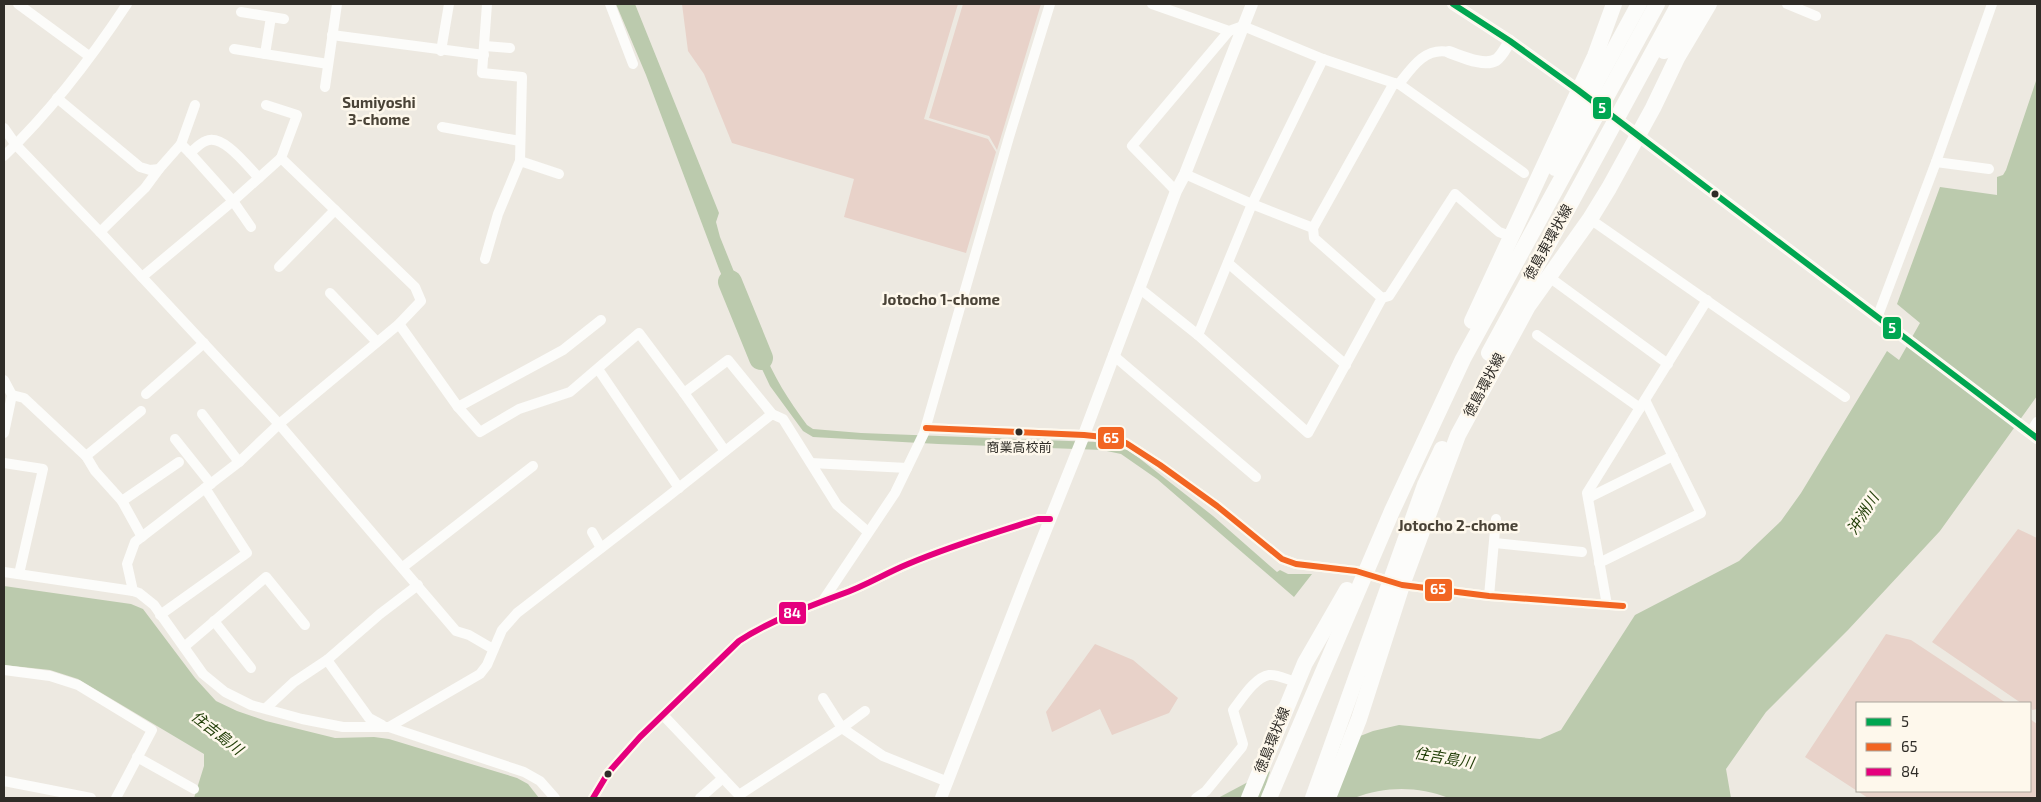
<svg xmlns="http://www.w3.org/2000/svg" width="2041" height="802" viewBox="0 0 2041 802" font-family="'Exo 2','Noto Sans JP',sans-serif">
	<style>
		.green { fill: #e8d2c9 }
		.water { fill: #bbcaad }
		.pier { fill: #ede9e1 }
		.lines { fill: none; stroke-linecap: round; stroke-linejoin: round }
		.river { stroke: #bbcaad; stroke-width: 24 }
		.minor { stroke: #fcfcfa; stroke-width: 10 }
		.tertiary { stroke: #fcfcfa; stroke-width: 12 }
		.primary { stroke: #fcfcfa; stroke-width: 16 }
		.bus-1-casing { stroke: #fef8ec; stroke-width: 10 }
		.bus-2-casing { stroke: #fef8ec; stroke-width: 10 }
		.bus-3-casing { stroke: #fef8ec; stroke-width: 10 }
		.bus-1 { stroke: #00a651; stroke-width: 6 }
		.bus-2 { stroke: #f26522; stroke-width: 6 }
		.bus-3 { stroke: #e5007d; stroke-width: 6 }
		.bus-dot { fill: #2f2c27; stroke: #fef8ec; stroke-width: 2 }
		.labels { text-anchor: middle; stroke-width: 5; stroke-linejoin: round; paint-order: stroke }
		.bus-label { font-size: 13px; fill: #2f2c27; stroke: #fef8ec }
		.street-label { font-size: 14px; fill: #2f2c27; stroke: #fef8ec }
		.neighbourhood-label { font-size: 15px; font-weight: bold; fill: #4a4337; stroke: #fef8ec }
		.water-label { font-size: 15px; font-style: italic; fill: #1e3b04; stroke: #fef8ec }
		.line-badge { stroke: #fef8ec; stroke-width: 2 }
		.badge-label { font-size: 14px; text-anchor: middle; font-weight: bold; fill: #fff }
	</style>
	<rect width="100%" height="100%" fill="#ede9e1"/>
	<g class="green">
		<path d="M 682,4 L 958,4 L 924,119 L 988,139 L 996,152 L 966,253 L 844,217 L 854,179 L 732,143 L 704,74 L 688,51 Z"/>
		<path d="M 963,4 L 1041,4 L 997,150 L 989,136 L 929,118 Z"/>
		<path d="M 2018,529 L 2037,538 L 2037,709 L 2032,710 L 2030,703 L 2021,703 L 1932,642 Z"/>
		<path d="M 1886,634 L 1911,640 L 2006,703 L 1857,703 L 1857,791 L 2030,791 L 2030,719 L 2037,724 L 2037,796 L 2036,798 L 1868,798 L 1805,757 Z"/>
		<path d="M 1095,644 L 1133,660 L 1178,698 L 1169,713 L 1112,735 L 1100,709 L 1052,732 L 1046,712 Z"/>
	</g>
	<g class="water">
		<path d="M 616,4 L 635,4 L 719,213 L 716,222 L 720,237 L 749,309 L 739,315 L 719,269 L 646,75 Z"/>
		<path d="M 2037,78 L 2037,396 L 1940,531 L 1848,630 L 1766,712 L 1726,769 L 1731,798 L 1449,798 C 1417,786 1386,786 1354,798 L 1218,798 L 1263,774 L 1373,731 L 1399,725 L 1540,739 L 1561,730 L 1635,615 L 1739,561 L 1781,521 L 1801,493 L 1887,351 L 1899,360 L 1920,323 L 1897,304 L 1940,187 L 1997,195 L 1997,177 L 2003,175 L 2006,170 Z"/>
		<path d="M 756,327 C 765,364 785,395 807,425 L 813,429 L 861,433 L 1095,442 L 1127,450 L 1139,458 L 1213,516 L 1277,572 L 1280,570 L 1288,574 L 1312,574 L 1294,597 L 1157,479 L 1121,454 L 1102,450 L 938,444 L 813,437 L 803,431 L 770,386 L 744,331 Z"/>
		<path d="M 4,586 L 131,604 L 143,609 L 195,678 L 216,701 L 237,711 L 266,721 L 335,738 L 374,737 L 389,739 L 517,778 L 528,784 L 539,798 L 194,798 L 204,766 L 204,754 L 78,679 L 50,670 L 4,665 Z"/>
	</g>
	<path class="pier" d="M 1326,747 L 1308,798 L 1262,798 L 1271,768 Z"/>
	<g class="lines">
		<path class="river" d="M 730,282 L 761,358"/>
		<g class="minor">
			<path d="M 18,4 L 89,56"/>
			<path d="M 610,4 L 633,64"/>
			<path d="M 1152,4 L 1229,31 L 1243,26 L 1323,59 L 1394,83 L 1399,84 C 1412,67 1425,47 1449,52"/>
			<path d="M 1787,4 L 1816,16"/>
			<path d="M 241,12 L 284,19"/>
			<path d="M 332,35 L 484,55"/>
			<path d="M 485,46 L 510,48"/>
			<path d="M 234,49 L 328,64"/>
			<path d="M 441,51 L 449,4"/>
			<path d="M 265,54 L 271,17"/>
			<path d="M 1399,84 L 1524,173"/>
			<path d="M 325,87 L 337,4"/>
			<path d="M 57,98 L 140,167 L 150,170 L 159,169 L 181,144 L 190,153"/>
			<path d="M 442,127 L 520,141"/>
			<path d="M 4,128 L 16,145 L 100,232 L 279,424 L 456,631 L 469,635 L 493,649"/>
			<path d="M 181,144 L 195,105"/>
			<path d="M 4,156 C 50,112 92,57 127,4"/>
			<path d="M 520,161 L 559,174"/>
			<path d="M 1936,162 L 1989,169"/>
			<path d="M 1176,191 L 1132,146 L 1229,31"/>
			<path d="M 1590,219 L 1845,397"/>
			<path d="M 251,227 L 233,201 L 190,153 C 195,149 200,143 206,141 C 223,133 248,167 259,178"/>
			<path d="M 1313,228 L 1394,83"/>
			<path d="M 100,232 L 145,188 L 159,169"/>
			<path d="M 485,259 L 498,214 L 520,161 L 522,77 L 482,73 L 487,4"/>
			<path d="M 1228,263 L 1346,365"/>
			<path d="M 279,267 L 335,210"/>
			<path d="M 142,277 L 233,201 L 281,158"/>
			<path d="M 1549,277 L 1668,364"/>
			<path d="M 1139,288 L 1198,335 L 1308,433 L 1382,298 L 1314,238 L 1313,228 L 1252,204 L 1185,174"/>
			<path d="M 330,293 L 377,342"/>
			<path d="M 1382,298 L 1389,296 L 1455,194 L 1499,232 L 1510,236"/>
			<path d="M 1877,318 L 1936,162 L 1992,4"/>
			<path d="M 399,324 L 458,407 L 480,432 L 519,409 L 570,392 L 639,333 L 684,393 L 728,360 L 772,414 L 783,419 L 837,505 L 868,532"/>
			<path d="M 1198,335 L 1252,204 L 1323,59"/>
			<path d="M 1537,335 L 1640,408"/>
			<path d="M 1113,355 L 1256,477"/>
			<path d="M 598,369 L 679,488"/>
			<path d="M 4,380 L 12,395 L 4,433"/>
			<path d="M 684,393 L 725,451"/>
			<path d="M 146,394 L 204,343"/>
			<path d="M 12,395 L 24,398 L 86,456 L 95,471 L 122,501 L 142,537"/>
			<path d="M 458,407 L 563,350 L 601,320"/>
			<path d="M 202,414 L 239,462"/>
			<path d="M 926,428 L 1084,435 L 1112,438 L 1126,443 L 1160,465 L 1217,506 L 1282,559 L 1296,564 L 1356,571 L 1402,585 L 1489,596 L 1623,606"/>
			<path d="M 2030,433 L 2037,422"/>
			<path d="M 175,439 L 211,484"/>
			<path d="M 86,456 L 141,411"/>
			<path d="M 4,463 L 43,469 L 19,574"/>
			<path d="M 811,463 L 907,468"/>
			<path d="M 1588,498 L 1673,456"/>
			<path d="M 122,501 L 179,462"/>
			<path d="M 592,532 L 601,548"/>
			<path d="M 1495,543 L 1582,552"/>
			<path d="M 1599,563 L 1701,513 L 1645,400"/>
			<path d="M 403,567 L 533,466"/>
			<path d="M 4,572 L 133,591 L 139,593 L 154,605 L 203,674 L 225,692 L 251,705 L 302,719 L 343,727 L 389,727 L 524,772 L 540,781 L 555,798"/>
			<path d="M 133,591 L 127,564 L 135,542 L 239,462 L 279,424 L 399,324 L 421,301 L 415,287 L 281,158 L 297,115 L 266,105"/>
			<path d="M 1489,596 L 1496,519"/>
			<path d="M 824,599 L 895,493 L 924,433 L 1009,137 L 1050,4"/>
			<path d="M 1607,605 L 1587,493 L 1707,300"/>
			<path d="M 160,615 L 247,553 L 205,488"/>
			<path d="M 214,621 L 251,668"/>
			<path d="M 184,647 L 266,577 L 305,625"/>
			<path d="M 327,660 L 369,718 L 382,725"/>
			<path d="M 4,670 L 50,676 L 78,685 L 152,730 L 116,798"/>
			<path d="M 823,698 L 842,728 L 865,711"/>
			<path d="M 266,708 L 294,682 L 327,660 L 380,614 L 418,585"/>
			<path d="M 663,715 L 739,795 L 842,728 L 883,756 L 948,782"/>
			<path d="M 389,727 L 480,674 L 487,665 L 502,630 L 517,613 L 666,498 L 772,414"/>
			<path d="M 137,757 L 194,789"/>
			<path d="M 4,781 L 91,798"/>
			<path d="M 593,798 L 608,773 L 640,737 L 739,641 C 770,621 807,607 842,594 C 865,586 886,573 908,564 C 950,546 994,533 1038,519 L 1050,519"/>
			<path d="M 700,798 L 723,778"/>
			<path d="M 1196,798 L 1206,791 L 1242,747 L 1243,744 L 1233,710 C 1241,700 1255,677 1269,675 C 1277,674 1288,680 1296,682"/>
		</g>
		<g class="tertiary">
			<path d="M 1453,4 L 1510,41 L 1578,90 L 2037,438"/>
			<path d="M 1449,52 C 1461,56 1484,67 1496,60 C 1502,56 1506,47 1510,41"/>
			<path d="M 941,798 L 1027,577 L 1082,440 L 1176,191 L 1185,174 L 1252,4"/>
		</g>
		<g class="primary">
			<path d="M 1664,51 L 1693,4"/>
			<path d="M 1555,168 L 1597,81 L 1639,4"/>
			<path d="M 1472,321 L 1595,56 L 1614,4"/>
			<path d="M 1489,353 L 1679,4"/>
			<path d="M 1249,798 L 1305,663 L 1347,590"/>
			<path d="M 1269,798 L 1392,511 L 1463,359 L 1657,4"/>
			<path d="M 1313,798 L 1410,527 L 1425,485 L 1442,449"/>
			<path d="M 1328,798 L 1359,719 L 1402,585 L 1458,435 L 1528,306 L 1590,219 L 1609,188 L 1653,108 L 1677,58 L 1709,4"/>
		</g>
		<defs>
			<path id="bus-1" d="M 1453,4 L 1510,41 L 1578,90 L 2037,438"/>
			<path id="bus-2" d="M 926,428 L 1084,435 L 1112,438 L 1126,443 L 1160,465 L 1217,506 L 1282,559 L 1296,564 L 1356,571 L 1402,585 L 1489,596 L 1623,606"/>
			<path id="bus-3" d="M 593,798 L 608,773 L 640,737 L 739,641 C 770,621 807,607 842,594 C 865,586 886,573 908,564 C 950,546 994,533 1038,519 L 1050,519"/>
		</defs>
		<use href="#bus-1" class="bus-1-casing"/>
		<use href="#bus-2" class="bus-2-casing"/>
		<use href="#bus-3" class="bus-3-casing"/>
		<use href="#bus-1" class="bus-1"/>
		<use href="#bus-2" class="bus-2"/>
		<use href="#bus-3" class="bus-3"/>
	</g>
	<g class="bus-dot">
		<circle cx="1715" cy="194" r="4.5"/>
		<circle cx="1019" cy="432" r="4.5"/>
		<circle cx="608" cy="774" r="4.5"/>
	</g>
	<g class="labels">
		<g class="bus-label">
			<text x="1019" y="452">商業高校前</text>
		</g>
		<g class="street-label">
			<text transform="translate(1548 242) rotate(-61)" y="5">徳島東環状線</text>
			<text transform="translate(1484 385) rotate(-62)" y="5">徳島環状線</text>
			<text transform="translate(1272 740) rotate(-68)" y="5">徳島環状線</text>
		</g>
		<g class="neighbourhood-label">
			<text x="379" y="108">Sumiyoshi<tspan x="379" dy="17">3-chome</tspan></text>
			<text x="941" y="305">Jotocho 1-chome</text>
			<text x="1458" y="531">Jotocho 2-chome</text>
		</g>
		<g class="water-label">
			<text transform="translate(1863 514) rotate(-58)" y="5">沖洲川</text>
			<text transform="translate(217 733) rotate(38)" y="5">住吉島川</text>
			<text transform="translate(1444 758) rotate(10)" y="5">住吉島川</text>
		</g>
	</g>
	<g class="line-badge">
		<rect x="1592" y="96" width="20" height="24" rx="5" fill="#00a651"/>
		<rect x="1882" y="316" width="20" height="24" rx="5" fill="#00a651"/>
		<rect x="1097" y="426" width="28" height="24" rx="5" fill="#f26522"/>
		<rect x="1424" y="578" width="29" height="24" rx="5" fill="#f26522"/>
		<rect x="778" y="601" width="29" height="24" rx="5" fill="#e5007d"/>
	</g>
	<g class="badge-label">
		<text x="1602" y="113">5</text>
		<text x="1892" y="333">5</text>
		<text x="1111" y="443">65</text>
		<text x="1438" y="594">65</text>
		<text x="792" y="618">84</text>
	</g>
	<rect width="2041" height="802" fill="none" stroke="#2f2c27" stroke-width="10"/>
	<rect x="1856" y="702" width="175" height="90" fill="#fef8ec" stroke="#aba69d"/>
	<rect x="1866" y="718" width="25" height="8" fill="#00a651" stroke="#aba69d"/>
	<text x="1901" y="727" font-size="15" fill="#2f2c27">5</text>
	<rect x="1866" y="743" width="25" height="8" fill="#f26522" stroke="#aba69d"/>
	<text x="1901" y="752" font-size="15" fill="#2f2c27">65</text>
	<rect x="1866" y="768" width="25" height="8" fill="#e5007d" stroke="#aba69d"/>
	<text x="1901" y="777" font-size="15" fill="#2f2c27">84</text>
</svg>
